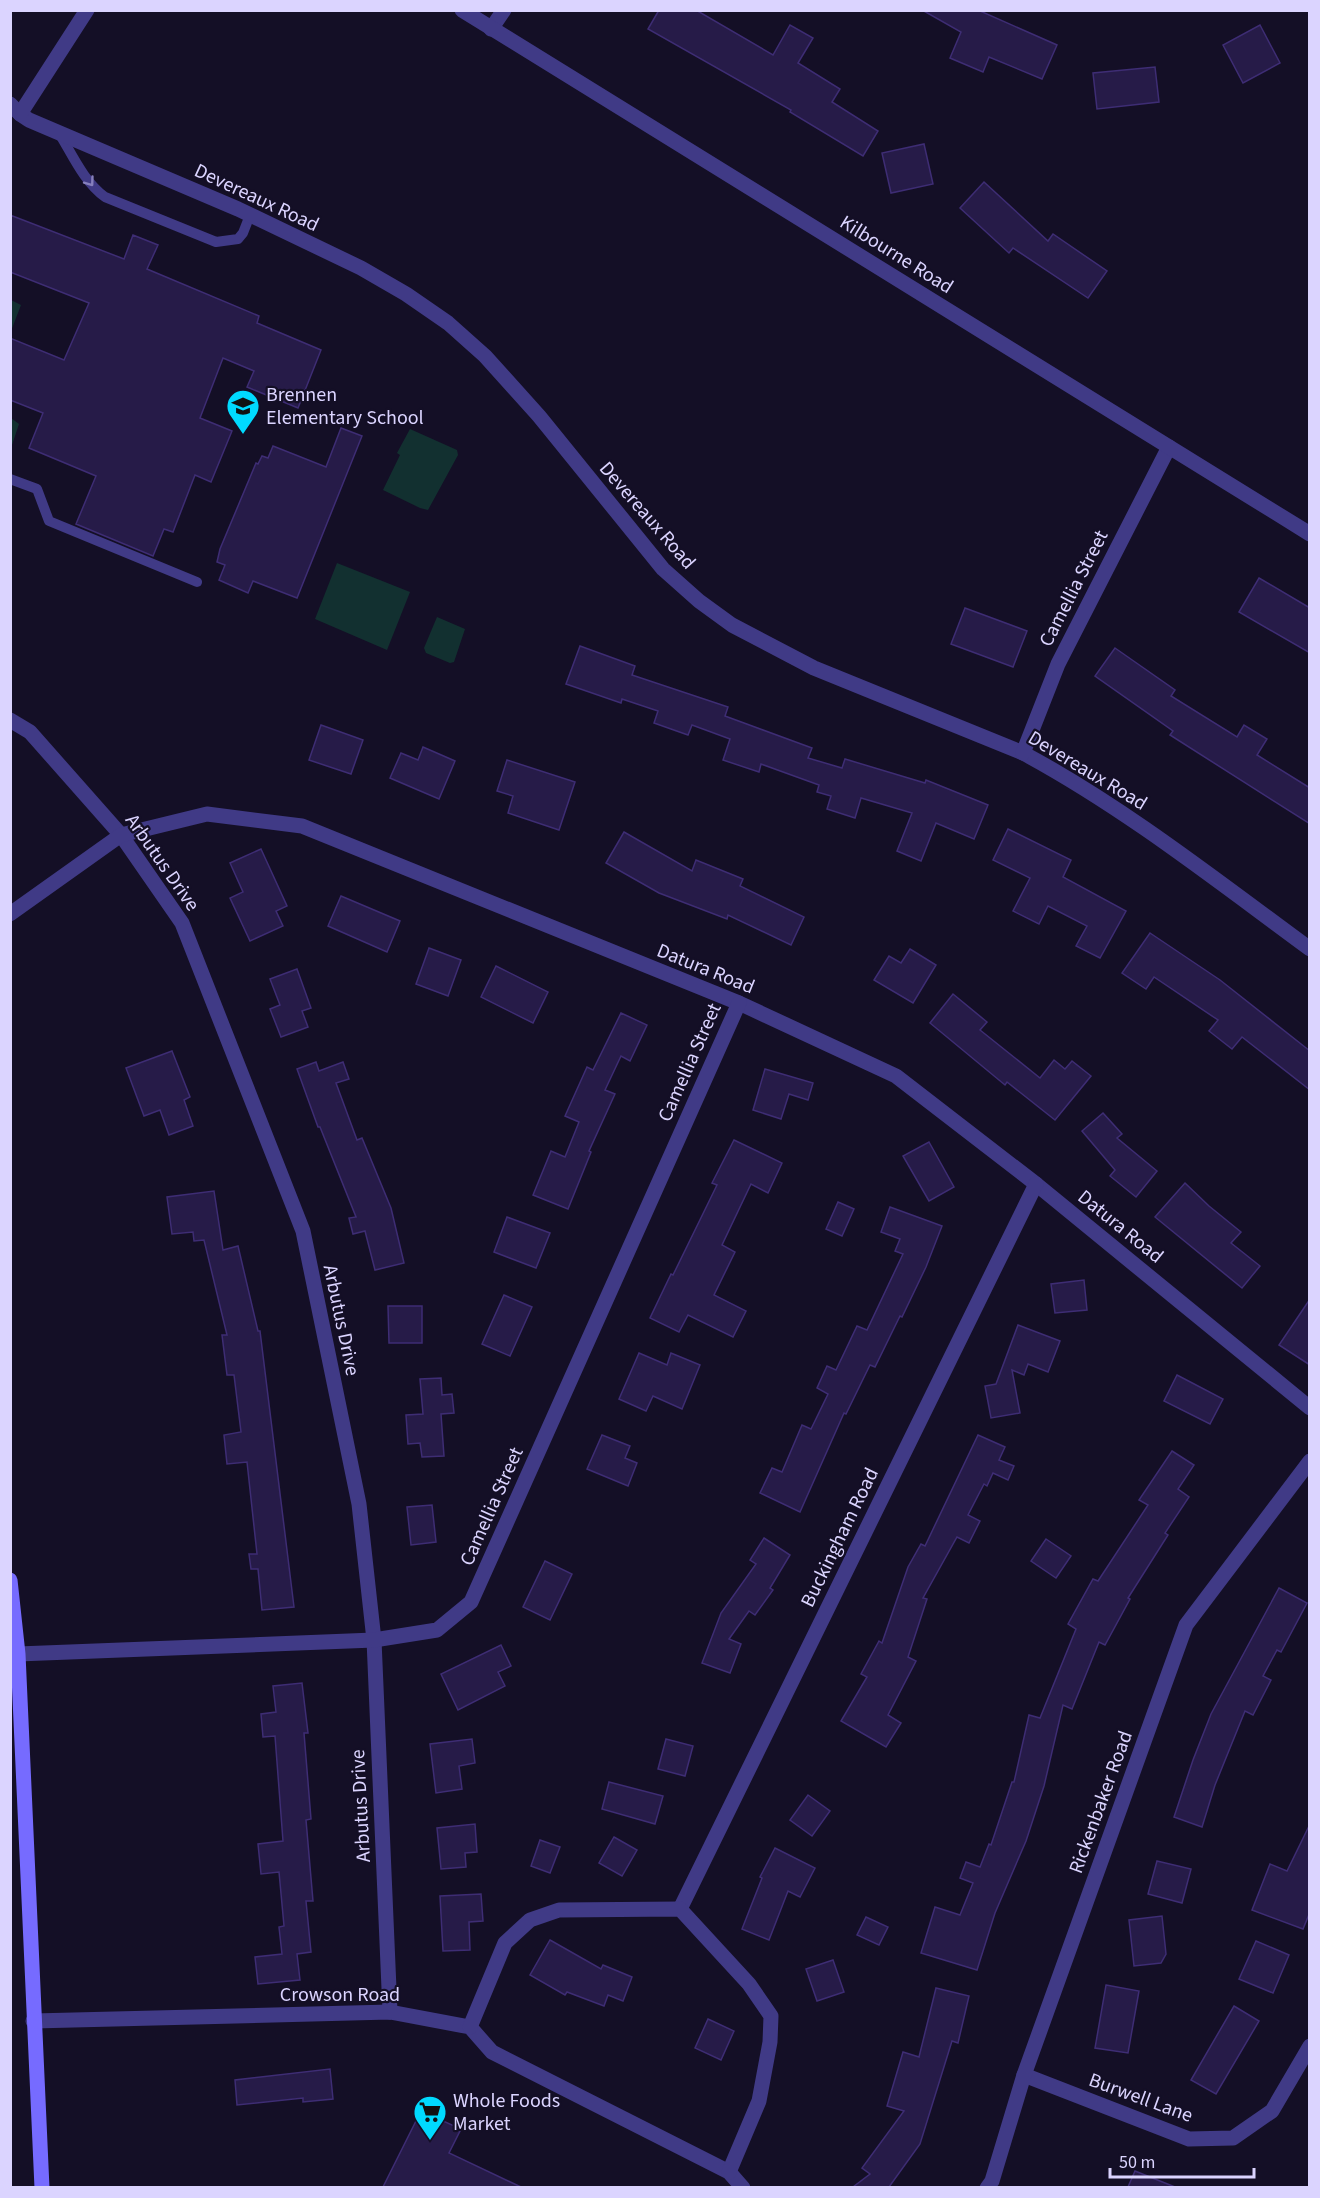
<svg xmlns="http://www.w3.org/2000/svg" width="1320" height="2198" viewBox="0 0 1320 2198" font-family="'Source Sans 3',sans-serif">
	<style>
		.green { fill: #123030 }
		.building { fill: #261b48; stroke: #3e2d74; stroke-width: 1.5 }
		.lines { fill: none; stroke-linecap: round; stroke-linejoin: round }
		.service { stroke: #403a86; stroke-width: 10 }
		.minor { stroke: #403a86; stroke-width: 15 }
		.tertiary { stroke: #403a86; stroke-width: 15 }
		.secondary { stroke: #766bff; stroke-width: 15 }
		.oneway { stroke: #867fbc }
		.labels { text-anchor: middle; stroke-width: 4.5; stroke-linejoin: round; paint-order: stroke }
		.street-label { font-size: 20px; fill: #dbd4ff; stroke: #140f26 }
		.poi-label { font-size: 20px; fill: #dbd4ff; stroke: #140f26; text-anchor: start }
	</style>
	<rect width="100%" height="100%" fill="#140f26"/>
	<g class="green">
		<path d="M 11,300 L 21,305 L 11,331 Z"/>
		<path d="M 11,418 L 19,424 L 11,448 Z"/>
		<path d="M 410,429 L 457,450 L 458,455 L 428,510 L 420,508 L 383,490 L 400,455 L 397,453 Z"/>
		<path d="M 337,563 L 410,592 L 387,650 L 315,619 Z"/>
		<path d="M 437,617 L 465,629 L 454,662 L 450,663 L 426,653 L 424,648 Z"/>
	</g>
	<g class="building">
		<path d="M 659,10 L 696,10 L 773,55 L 790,25 L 813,38 L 798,63 L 840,89 L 832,102 L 878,131 L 863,156 L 790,112 L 791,110 L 648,29 Z"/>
		<path d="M 922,10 L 978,10 L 1057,45 L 1042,79 L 989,57 L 983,72 L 950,58 L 961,32 Z"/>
		<path d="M 1260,25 L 1280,63 L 1243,83 L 1223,45 Z"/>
		<path d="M 1155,67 L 1159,102 L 1097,109 L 1093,73 Z"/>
		<path d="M 924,144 L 933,184 L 891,193 L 882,153 Z"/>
		<path d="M 984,182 L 1048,241 L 1053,234 L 1107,271 L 1088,298 L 1013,248 L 1009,253 L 960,208 Z"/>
		<path d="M 10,215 L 124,259 L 133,235 L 158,245 L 147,269 L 259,316 L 257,323 L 321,350 L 298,408 L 247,387 L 254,371 L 223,358 L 200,418 L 232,431 L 211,482 L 195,475 L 173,532 L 164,529 L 153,556 L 76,524 L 96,476 L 29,448 L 43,413 L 10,400 L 10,338 L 64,360 L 89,303 L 10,272 Z"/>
		<path d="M 341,428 L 362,436 L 297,598 L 253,581 L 248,593 L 219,580 L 225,565 L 217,562 L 220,549 L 256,463 L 258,464 L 262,456 L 268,458 L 273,446 L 326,467 Z"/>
		<path d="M 1259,578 L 1310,608 L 1310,653 L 1239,612 Z"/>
		<path d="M 965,608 L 1027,631 L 1013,667 L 951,644 Z"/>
		<path d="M 580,646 L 635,666 L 632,675 L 728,707 L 725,716 L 812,748 L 808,758 L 842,768 L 845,759 L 925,783 L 926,780 L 988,805 L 974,839 L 936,823 L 921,861 L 897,851 L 912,813 L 861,798 L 855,818 L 827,809 L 831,796 L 817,792 L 819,785 L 761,764 L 759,772 L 723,760 L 730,739 L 692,725 L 688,735 L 654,723 L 658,711 L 622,699 L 621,703 L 566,684 Z"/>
		<path d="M 1115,648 L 1175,690 L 1171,696 L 1237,737 L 1244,725 L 1267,739 L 1257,755 L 1310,788 L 1310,824 L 1170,735 L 1173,731 L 1095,676 Z"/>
		<path d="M 321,725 L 363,740 L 351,774 L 309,760 Z"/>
		<path d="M 423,747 L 455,761 L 439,799 L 390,778 L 401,753 L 418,760 Z"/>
		<path d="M 507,760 L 575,782 L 559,830 L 508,813 L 513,796 L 497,791 Z"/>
		<path d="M 1008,829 L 1071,860 L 1063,877 L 1126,911 L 1100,958 L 1076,946 L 1087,926 L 1048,906 L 1039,924 L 1013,911 L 1030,878 L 993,860 Z"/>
		<path d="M 624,832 L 692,871 L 696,860 L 743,879 L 740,886 L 804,917 L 791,945 L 728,915 L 727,919 L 659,893 L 606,863 Z"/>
		<path d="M 261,849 L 287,906 L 276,911 L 283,926 L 250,941 L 230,898 L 243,892 L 230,863 Z"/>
		<path d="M 341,896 L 400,921 L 387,952 L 328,926 Z"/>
		<path d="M 1150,933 L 1220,980 L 1310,1051 L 1310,1090 L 1242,1037 L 1232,1049 L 1209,1031 L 1218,1020 L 1154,977 L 1146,989 L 1122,973 Z"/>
		<path d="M 429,948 L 461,960 L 448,996 L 416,984 Z"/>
		<path d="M 910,949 L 936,965 L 913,1003 L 874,980 L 889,956 L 901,963 Z"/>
		<path d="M 496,966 L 548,992 L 533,1023 L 481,997 Z"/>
		<path d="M 297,969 L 311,1008 L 302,1011 L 308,1027 L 281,1037 L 270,1009 L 280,1005 L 270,979 Z"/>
		<path d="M 953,994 L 987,1022 L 980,1030 L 1040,1078 L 1054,1060 L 1065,1069 L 1072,1061 L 1091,1076 L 1055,1120 L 1007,1082 L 1005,1085 L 930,1023 Z"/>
		<path d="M 621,1013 L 647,1025 L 630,1061 L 621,1056 L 605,1090 L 615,1094 L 589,1151 L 591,1152 L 568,1209 L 533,1195 L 551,1151 L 565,1157 L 579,1122 L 565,1116 L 587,1067 L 593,1070 Z"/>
		<path d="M 172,1051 L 190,1097 L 184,1100 L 193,1126 L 169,1135 L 160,1110 L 144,1116 L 126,1068 Z"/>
		<path d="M 316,1062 L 319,1071 L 343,1062 L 349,1079 L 336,1083 L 357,1140 L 362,1138 L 391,1208 L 404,1263 L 375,1270 L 365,1231 L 353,1234 L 349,1218 L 356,1217 L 320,1127 L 318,1127 L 297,1069 Z"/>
		<path d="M 765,1069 L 813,1083 L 808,1100 L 789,1094 L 781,1119 L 753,1110 Z"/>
		<path d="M 1103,1113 L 1122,1134 L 1117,1138 L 1157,1171 L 1136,1197 L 1110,1176 L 1115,1170 L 1082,1131 Z"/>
		<path d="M 734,1140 L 782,1163 L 768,1193 L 751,1184 L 722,1245 L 735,1252 L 714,1295 L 746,1311 L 733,1337 L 688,1315 L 679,1332 L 650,1318 L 671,1274 L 673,1275 L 717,1185 L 712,1183 Z"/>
		<path d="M 929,1142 L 954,1187 L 929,1201 L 903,1156 Z"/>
		<path d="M 1185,1183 L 1209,1206 L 1241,1232 L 1231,1243 L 1260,1266 L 1242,1288 L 1155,1217 Z"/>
		<path d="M 214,1191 L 223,1250 L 238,1246 L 258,1331 L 260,1331 L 294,1607 L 262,1610 L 258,1569 L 251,1569 L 249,1554 L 257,1554 L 247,1462 L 227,1464 L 224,1435 L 241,1432 L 234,1375 L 227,1375 L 222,1335 L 227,1335 L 204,1240 L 194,1241 L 193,1232 L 172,1234 L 167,1197 Z"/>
		<path d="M 838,1202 L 854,1209 L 842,1236 L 826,1229 Z"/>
		<path d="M 890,1207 L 942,1226 L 926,1267 L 902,1317 L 900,1316 L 875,1367 L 870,1365 L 846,1414 L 844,1413 L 800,1512 L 760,1493 L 772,1468 L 782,1472 L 802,1425 L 811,1429 L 828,1394 L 817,1388 L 827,1366 L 836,1370 L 857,1326 L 867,1330 L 903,1254 L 895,1251 L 900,1239 L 881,1232 Z"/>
		<path d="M 507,1217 L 550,1233 L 536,1268 L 494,1252 Z"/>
		<path d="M 1084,1280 L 1087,1310 L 1055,1313 L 1051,1284 Z"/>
		<path d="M 504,1295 L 532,1307 L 510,1356 L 482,1344 Z"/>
		<path d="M 1310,1299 L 1310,1365 L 1279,1345 Z"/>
		<path d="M 388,1306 L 422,1306 L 422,1343 L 389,1343 Z"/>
		<path d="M 1018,1325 L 1060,1341 L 1048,1372 L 1028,1364 L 1024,1375 L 1012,1370 L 1020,1413 L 991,1418 L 985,1386 L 996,1384 Z"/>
		<path d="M 639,1353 L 667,1365 L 671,1353 L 700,1365 L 682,1409 L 653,1396 L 646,1411 L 619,1399 Z"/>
		<path d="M 1177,1375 L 1223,1399 L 1210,1424 L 1164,1401 Z"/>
		<path d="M 441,1378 L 442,1395 L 452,1394 L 454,1413 L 441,1414 L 444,1456 L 422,1457 L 420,1443 L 408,1444 L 406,1415 L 423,1414 L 420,1379 Z"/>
		<path d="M 602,1435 L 630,1446 L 625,1458 L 637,1463 L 628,1486 L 587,1469 Z"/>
		<path d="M 978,1435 L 1005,1447 L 999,1460 L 1014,1466 L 1008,1480 L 993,1473 L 987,1486 L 984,1484 L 968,1515 L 980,1521 L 969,1543 L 957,1537 L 923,1598 L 927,1599 L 908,1657 L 916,1661 L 888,1715 L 901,1723 L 886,1747 L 841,1721 L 867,1677 L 861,1674 L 879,1641 L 882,1643 L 908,1567 L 921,1544 L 925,1546 Z"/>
		<path d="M 1172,1451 L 1194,1465 L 1178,1489 L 1189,1497 L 1165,1533 L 1168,1535 L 1128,1598 L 1130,1599 L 1105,1645 L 1099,1642 L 1072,1709 L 1063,1705 L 1044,1786 L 1026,1841 L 995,1913 L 977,1970 L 921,1953 L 935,1907 L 960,1915 L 973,1883 L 960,1878 L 966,1862 L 980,1867 L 989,1844 L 991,1845 L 1012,1782 L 1014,1782 L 1029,1715 L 1040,1718 L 1076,1629 L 1068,1624 L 1093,1579 L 1098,1581 L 1148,1505 L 1139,1500 Z"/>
		<path d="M 432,1505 L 436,1542 L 411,1545 L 407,1507 Z"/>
		<path d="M 764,1538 L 790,1555 L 770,1588 L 773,1590 L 755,1615 L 749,1611 L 729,1639 L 741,1644 L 730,1673 L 702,1663 L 721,1613 L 756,1564 L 750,1560 Z"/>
		<path d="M 1046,1539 L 1071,1556 L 1056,1578 L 1031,1561 Z"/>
		<path d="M 545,1561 L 572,1574 L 550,1620 L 523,1607 Z"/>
		<path d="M 1279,1588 L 1307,1603 L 1281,1652 L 1277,1650 L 1263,1676 L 1271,1680 L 1253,1715 L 1245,1711 L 1215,1785 L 1202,1827 L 1174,1817 L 1193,1760 L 1211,1714 Z"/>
		<path d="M 501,1645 L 511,1666 L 498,1672 L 505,1686 L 458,1710 L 441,1674 Z"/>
		<path d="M 302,1683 L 308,1733 L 304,1733 L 311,1819 L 306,1820 L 313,1901 L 306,1901 L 311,1952 L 297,1954 L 300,1980 L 258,1984 L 255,1957 L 282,1954 L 279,1927 L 284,1926 L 279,1872 L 261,1874 L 258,1844 L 283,1841 L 275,1736 L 263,1737 L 261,1714 L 276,1712 L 273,1686 Z"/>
		<path d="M 472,1739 L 475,1763 L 459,1766 L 462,1789 L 436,1793 L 430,1744 Z"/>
		<path d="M 666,1739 L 693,1746 L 685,1776 L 658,1769 Z"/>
		<path d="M 609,1782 L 663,1796 L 655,1824 L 602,1809 Z"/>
		<path d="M 808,1795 L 830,1811 L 812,1836 L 790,1820 Z"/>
		<path d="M 475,1824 L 477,1852 L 465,1853 L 466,1867 L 441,1869 L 437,1828 Z"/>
		<path d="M 1310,1824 L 1310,1912 L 1303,1929 L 1252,1910 L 1270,1864 L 1287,1871 Z"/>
		<path d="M 614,1837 L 637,1850 L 622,1876 L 599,1863 Z"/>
		<path d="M 540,1840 L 560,1847 L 550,1873 L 531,1866 Z"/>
		<path d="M 775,1848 L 815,1868 L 800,1897 L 788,1891 L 769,1940 L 742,1929 L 762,1878 L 760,1877 Z"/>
		<path d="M 1157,1861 L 1191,1869 L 1182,1903 L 1148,1894 Z"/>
		<path d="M 481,1894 L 483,1921 L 469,1922 L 470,1950 L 443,1951 L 440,1896 Z"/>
		<path d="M 1162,1916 L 1166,1954 L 1161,1963 L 1134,1966 L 1129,1920 Z"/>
		<path d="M 866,1917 L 888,1927 L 879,1945 L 857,1935 Z"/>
		<path d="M 550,1940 L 601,1969 L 603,1965 L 632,1977 L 623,2001 L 608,1995 L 604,2006 L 567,1992 L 565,1995 L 530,1975 Z"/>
		<path d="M 1256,1941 L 1289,1955 L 1273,1993 L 1239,1979 Z"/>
		<path d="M 833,1960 L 844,1992 L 817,2001 L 806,1969 Z"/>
		<path d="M 1106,1985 L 1139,1991 L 1128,2053 L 1095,2048 Z"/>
		<path d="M 936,1988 L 969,1996 L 958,2043 L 952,2041 L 920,2144 L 889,2187 L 853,2187 L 870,2174 L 862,2168 L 904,2111 L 887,2106 L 903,2052 L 919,2057 Z"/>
		<path d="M 1234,2006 L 1259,2021 L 1216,2094 L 1191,2080 Z"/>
		<path d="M 708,2019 L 734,2031 L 721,2060 L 695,2048 Z"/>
		<path d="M 330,2069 L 333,2099 L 303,2102 L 303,2098 L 237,2105 L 235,2080 Z"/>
		<path d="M 421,2111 L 461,2129 L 449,2153 L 521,2187 L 383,2187 Z"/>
		<path d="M 1135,2171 L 1175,2187 L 1128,2187 Z"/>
	</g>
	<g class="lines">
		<g class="service">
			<path d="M 59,133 C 72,154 84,182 105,197 L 216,242 L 238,239 L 243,233 L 250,215"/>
			<path d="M 10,479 L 37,489 L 49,521 L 197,582"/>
		</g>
		<g class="minor">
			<path d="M 491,29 L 504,10"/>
			<path d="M 10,104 L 20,114 L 29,120 L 238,209 L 361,268 L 406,294 L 448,323 L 485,356 L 539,416 L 663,569 L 699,601 L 732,625 L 814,668 L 1023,753 C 1125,808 1216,880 1310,949"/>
			<path d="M 10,720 L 30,732 L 121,835 L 182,923 L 303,1231 L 359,1504 L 374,1640 L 390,2012"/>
			<path d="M 1023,753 L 1058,664 L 1169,447"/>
			<path d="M 10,914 L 121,835 L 207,814 L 302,826 L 739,1003 L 896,1076 L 1036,1184 L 1310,1408"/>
			<path d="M 18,1654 L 374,1640 L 437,1630 L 471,1602 L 739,1003"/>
			<path d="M 680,1909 L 1036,1184"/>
			<path d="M 33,2021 L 390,2012 L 470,2027 L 492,2052 L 729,2172 L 743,2188"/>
			<path d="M 470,2027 L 505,1943 L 530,1920 L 559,1910 L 680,1909 L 749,1984 L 771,2016 L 770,2042 L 759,2101 L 729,2172"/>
			<path d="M 1024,2075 L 1189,2139 L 1233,2138 L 1272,2111 L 1310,2046"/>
			<path d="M 987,2188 L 992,2181 L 1024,2075 L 1186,1625 L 1310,1461"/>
		</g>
		<g class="tertiary">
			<path d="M 462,10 L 1310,534"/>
			<path d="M 20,114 L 87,10"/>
		</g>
		<path class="secondary" d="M 10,1580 L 18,1654 L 42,2188"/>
	</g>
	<defs><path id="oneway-chevron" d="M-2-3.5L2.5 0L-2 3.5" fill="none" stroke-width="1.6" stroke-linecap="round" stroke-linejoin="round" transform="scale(1.5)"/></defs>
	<use class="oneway" href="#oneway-chevron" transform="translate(90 182) rotate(54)"/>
	<defs>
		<symbol id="school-pin" viewBox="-11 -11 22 30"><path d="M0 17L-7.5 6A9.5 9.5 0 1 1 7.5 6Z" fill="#00daff" stroke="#140f26"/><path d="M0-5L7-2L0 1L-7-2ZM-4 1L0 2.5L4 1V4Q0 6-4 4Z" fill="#111"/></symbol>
		<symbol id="supermarket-pin" viewBox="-11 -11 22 30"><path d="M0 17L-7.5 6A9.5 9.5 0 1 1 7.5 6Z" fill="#00daff" stroke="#140f26"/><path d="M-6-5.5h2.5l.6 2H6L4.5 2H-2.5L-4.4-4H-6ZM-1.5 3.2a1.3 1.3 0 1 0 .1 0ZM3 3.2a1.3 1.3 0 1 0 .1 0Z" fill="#111"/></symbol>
	</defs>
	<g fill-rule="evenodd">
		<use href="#school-pin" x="224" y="387" width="38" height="52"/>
		<use href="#supermarket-pin" x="411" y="2093" width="38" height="52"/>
	</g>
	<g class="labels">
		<g class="street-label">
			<text transform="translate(257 197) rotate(25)" y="7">Devereaux Road</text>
			<text transform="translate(897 254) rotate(32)" y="7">Kilbourne Road</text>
			<text transform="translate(648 515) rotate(49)" y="7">Devereaux Road</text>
			<text transform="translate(1073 588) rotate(-63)" y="7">Camellia Street</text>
			<text transform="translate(1088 770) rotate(31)" y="7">Devereaux Road</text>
			<text transform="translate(163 862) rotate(55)" y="7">Arbutus Drive</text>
			<text transform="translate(706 968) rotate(22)" y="7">Datura Road</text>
			<text transform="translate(689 1062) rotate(-66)" y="7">Camellia Street</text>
			<text transform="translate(1121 1226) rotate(39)" y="7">Datura Road</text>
			<text transform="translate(342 1320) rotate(78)" y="7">Arbutus Drive</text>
			<text transform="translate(491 1506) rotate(-66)" y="7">Camellia Street</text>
			<text transform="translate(839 1537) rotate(-64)" y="7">Buckingham Road</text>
			<text transform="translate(1100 1802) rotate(-70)" y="7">Rickenbaker Road</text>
			<text transform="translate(360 1806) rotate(-93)" y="7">Arbutus Drive</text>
			<text x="340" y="2001">Crowson Road</text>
			<text transform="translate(1141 2097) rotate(20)" y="7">Burwell Lane</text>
		</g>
		<g class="poi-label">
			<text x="266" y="401">Brennen<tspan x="266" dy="23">Elementary School</tspan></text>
			<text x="453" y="2107">Whole Foods<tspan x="453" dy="23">Market</tspan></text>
		</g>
	</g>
	<rect width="1320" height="2198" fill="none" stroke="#dbd4ff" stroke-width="24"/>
	<path d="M1110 2168v9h144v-9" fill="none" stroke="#dbd4ff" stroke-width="3"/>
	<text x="1119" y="2168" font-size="18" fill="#dbd4ff" stroke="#140f26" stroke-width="4.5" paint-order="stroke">50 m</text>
</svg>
